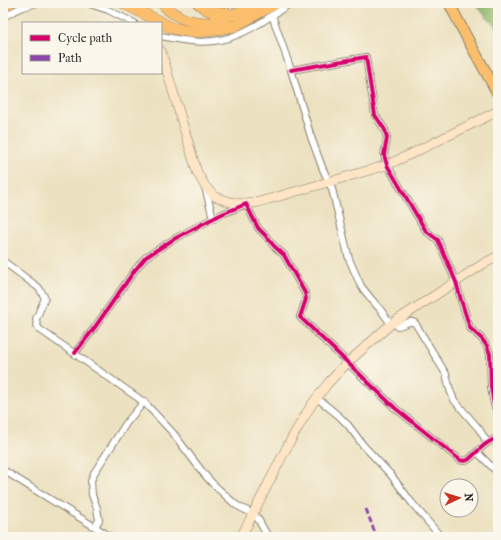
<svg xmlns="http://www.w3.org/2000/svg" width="501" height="540" viewBox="0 0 501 540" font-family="'IM FELL French Canon',serif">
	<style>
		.forest { fill: url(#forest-firs); stroke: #586a44 }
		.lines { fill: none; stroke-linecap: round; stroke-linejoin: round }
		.street-casing { stroke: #847e6e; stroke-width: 8 }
		.secondary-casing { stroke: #847e6e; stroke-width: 10 }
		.primary-casing { stroke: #847e6e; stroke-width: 12 }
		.highway-casing { stroke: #847e6e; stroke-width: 12 }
		.street { stroke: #fff; stroke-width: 6 }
		.secondary { stroke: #fde5c5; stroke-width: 9 }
		.primary { stroke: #fabe6d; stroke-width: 10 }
		.highway { stroke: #fabe6d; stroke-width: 11 }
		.quiet { stroke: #8e44ad; stroke-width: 3; stroke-dasharray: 6 3; stroke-linecap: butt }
		.cycleway-casing { stroke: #fbf7ec; stroke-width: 6 }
		.cycleway { stroke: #d6006c; stroke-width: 4 }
	</style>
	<defs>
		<pattern id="forest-firs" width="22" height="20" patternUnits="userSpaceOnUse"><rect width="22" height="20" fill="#93b86c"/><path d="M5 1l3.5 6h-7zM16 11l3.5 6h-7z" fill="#779558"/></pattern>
	</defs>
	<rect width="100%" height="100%" fill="#fbf7ec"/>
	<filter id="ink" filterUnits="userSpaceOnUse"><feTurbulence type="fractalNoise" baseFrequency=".025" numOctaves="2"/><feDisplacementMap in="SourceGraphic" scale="8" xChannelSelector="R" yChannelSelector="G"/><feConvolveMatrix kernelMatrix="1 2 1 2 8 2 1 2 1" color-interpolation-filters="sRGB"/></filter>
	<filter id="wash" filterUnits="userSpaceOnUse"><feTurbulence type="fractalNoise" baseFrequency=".012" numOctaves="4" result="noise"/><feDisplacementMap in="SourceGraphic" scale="16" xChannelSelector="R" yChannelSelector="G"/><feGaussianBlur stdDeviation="0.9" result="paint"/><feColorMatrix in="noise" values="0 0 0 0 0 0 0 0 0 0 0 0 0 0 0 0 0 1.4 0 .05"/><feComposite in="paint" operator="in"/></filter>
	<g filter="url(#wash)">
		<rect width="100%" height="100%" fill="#ece1c0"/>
		<path class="forest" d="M 475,3 L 498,3 L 498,29 L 490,21 Z"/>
	</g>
	<g filter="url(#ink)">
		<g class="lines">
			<defs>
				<g id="street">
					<path d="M 87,3 L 108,10 L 134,23"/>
					<path d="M 272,15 L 291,70 L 311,137 L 322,167 L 332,189 L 349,259 L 361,286 L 372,300 L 380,309 L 391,324"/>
					<path d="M 3,17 L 20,8 L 37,3"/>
					<path d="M 161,36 C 180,40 200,44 220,40 C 246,35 269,17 291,3"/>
					<path d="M 291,70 L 366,57 L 375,115 L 385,130 L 387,138 L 384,155 L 387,165 L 426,231 L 438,240 L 456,282 L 461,300 L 470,328 L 482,339 L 487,346 L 490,354 L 491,387 L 494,405 L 498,414"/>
					<path d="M 205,187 L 213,218"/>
					<path d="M 3,261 L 39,288 L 45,298 L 36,319 L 37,325 L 39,329 L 144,402 L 173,433 L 204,474 L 213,484 L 236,505 L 253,514 L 258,519 L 268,537"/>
					<path d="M 394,322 L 397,326 C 404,326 409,319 415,323 L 446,374 L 450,390 L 454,400 L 479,429 L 487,442"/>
					<path d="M 75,353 L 95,327 L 135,270 L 146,257 L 174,239 L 208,221 L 222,214 L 246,204 L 258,228 L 265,235 L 274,246 L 284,255 L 305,293 L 306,299 L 300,317 L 395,408 L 460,460 L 464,461 L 468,460 C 478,452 485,441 498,438"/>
					<path d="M 317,398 L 339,416 L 348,425 L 363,445 L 391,475 L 412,503 L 441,537"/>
					<path d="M 477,452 L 498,473"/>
					<path d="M 3,470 L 111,537"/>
					<path d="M 95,527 L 99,520 L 97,508 L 92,495 L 91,481 L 94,473 L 127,422 L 144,402"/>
				</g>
				<g id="secondary">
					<path d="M 161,51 L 197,172 L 205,186 L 214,196 L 230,202 L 246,204 L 259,202 L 353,175 L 387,165 L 411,154 L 498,111"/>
					<path d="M 241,537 L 288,445 L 300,424 L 312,404 L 329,382 L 347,363 L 391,324 L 483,264 L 498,256"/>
				</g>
				<path id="primary" d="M 449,3 L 466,36 L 498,94"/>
				<g id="highway">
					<path d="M 123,3 L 172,28 L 191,32 L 208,31 L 235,26 L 276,3"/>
					<path d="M 162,3 C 178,23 201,24 224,22"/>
					<path d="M 198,3 C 207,11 214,13 226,13"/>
					<path d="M 3,6 L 10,3"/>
					<path d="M 216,18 C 232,17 244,11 258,3"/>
				</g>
			</defs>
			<use href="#street" class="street-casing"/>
			<use href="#secondary" class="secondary-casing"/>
			<use href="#primary" class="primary-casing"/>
			<use href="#highway" class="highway-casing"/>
			<use href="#street" class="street"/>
			<use href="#secondary" class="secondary"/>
			<use href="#primary" class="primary"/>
			<use href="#highway" class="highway"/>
			<path class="quiet" d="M 366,509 L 375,533 L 374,537"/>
			<defs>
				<g id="cycleway">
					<path d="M 291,70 L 366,57 L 375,115 L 385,130 L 387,138 L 384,155 L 387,165 L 426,231 L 438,240 L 456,282 L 461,300 L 470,328 L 482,339 L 487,346 L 490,354 L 491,387 L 494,405 L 498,414"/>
					<path d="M 75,353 L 95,327 L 135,270 L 146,257 L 174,239 L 208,221 L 222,214 L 246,204 L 258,228 L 265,235 L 274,246 L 284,255 L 305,293 L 306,299 L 300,317 L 395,408 L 460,460 L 464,461 L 468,460 C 478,452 485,441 498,438"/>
				</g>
			</defs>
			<use href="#cycleway" class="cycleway-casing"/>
			<use href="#cycleway" class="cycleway"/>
		</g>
	</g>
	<rect width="501" height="540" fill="none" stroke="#fbf7ec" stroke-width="16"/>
	<rect x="22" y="22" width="140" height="52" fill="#fbf7ec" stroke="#a29f99"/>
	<rect x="30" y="35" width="20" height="6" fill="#d6006c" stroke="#a29f99"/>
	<text x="58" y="42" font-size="12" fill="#1c1c1c">Cycle path</text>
	<rect x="30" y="55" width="20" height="6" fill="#8e44ad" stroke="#a29f99"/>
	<text x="58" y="62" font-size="12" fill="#1c1c1c">Path</text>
	<g transform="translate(459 498) rotate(86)"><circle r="19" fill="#fbf7ec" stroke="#a29f99"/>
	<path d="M0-3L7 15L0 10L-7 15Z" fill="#c8321e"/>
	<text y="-6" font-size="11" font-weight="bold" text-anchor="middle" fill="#1c1c1c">N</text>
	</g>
</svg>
